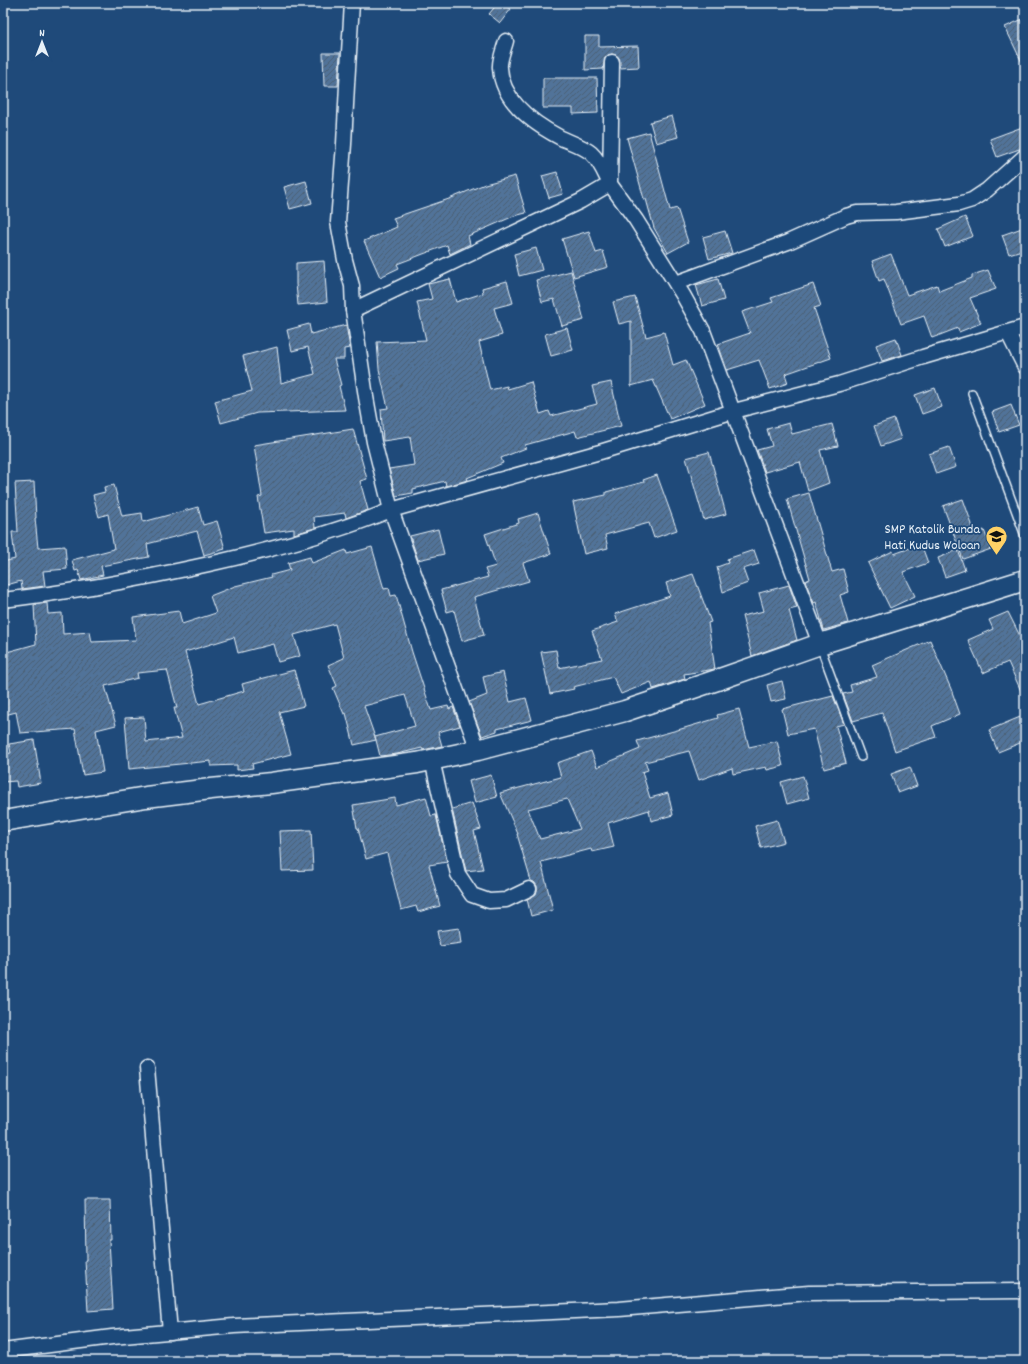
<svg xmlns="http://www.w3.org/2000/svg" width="1028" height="1364" viewBox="0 0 1028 1364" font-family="Dekko,sans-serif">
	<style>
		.building { fill: url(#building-hatch); stroke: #e8f1f8; fill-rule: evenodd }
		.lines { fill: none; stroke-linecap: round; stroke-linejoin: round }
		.lane-casing { stroke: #e8f1f8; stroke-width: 10 }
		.street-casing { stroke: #e8f1f8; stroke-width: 17 }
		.secondary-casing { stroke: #e8f1f8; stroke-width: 23 }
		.lane { stroke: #1f4a7a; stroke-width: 7 }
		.street { stroke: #1f4a7a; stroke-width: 14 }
		.secondary { stroke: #1f4a7a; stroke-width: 20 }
		.labels { text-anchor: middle; stroke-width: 3.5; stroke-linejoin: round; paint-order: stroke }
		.poi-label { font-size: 14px; fill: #e8f1f8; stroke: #1f4a7a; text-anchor: end }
	</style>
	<defs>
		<pattern id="building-hatch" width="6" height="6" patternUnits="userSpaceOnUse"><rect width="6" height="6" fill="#517399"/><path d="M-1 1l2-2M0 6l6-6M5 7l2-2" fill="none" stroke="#4c5e72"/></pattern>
	</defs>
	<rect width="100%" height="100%" fill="#1f4a7a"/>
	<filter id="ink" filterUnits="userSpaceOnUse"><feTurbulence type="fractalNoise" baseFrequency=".025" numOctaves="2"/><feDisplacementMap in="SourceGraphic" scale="8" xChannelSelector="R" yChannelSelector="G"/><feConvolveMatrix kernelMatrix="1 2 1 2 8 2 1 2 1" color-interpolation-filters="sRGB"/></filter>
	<g filter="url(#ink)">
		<g class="building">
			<path d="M 498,3 L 503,3 L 511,9 L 500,23 L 489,14 Z"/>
			<path d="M 1025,18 L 1025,69 L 1005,27 Z"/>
			<path d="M 585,36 L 599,36 L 599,47 L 638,46 L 639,67 L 620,68 L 619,58 L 616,55 L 612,54 L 608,55 L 605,58 L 603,69 L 585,70 Z"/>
			<path d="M 323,53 L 340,53 L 338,86 L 324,86 Z"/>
			<path d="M 543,78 L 597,78 L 598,113 L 573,114 L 573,108 L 543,108 Z"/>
			<path d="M 672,116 L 678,137 L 656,143 L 650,122 Z"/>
			<path d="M 1025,126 L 1025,147 L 997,157 L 990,139 Z"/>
			<path d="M 649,132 L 670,210 L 677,208 L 688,242 L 668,253 L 654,228 L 646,199 L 644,199 L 627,138 Z"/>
			<path d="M 557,172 L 563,194 L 549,198 L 542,176 Z"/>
			<path d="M 515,176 L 526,213 L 514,216 L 468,236 L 470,244 L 450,254 L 447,245 L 397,264 L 399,268 L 380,277 L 364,241 L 397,227 L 393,218 L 449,199 L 485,184 Z"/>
			<path d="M 306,181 L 312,203 L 290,209 L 284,187 Z"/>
			<path d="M 965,217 L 973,236 L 945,247 L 938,229 Z"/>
			<path d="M 1022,228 L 1025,236 L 1025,249 L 1009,254 L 1002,235 Z"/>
			<path d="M 589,231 L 596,253 L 603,251 L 608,267 L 574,277 L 562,239 Z"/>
			<path d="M 725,231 L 732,253 L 709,259 L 703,237 Z"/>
			<path d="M 536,248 L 542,270 L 519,276 L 514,254 Z"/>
			<path d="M 891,254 L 907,295 L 937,285 L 939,291 L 972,278 L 972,275 L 988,270 L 996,289 L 970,298 L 981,323 L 959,332 L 958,328 L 932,338 L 924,316 L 901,324 L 884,279 L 879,281 L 872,261 Z"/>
			<path d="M 324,261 L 327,302 L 298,305 L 296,284 L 296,263 Z"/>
			<path d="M 571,271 L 584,320 L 562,326 L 554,299 L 542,302 L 536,280 Z"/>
			<path d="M 450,279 L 456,302 L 483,293 L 482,288 L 507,281 L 513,303 L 494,308 L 502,335 L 479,342 L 490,390 L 507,386 L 508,389 L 531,382 L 540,414 L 549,411 L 551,416 L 597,404 L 592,386 L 611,382 L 621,426 L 577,437 L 575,431 L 525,445 L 526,448 L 501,458 L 503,463 L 467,478 L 468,480 L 446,486 L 445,481 L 413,489 L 413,493 L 396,496 L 389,469 L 414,465 L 410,437 L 383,441 L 381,409 L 388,408 L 379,369 L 377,342 L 426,340 L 417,302 L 432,299 L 428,284 Z"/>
			<path d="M 718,279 L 724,300 L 702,306 L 696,285 Z"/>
			<path d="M 813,284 L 821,306 L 814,308 L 831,358 L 785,374 L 788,383 L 770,389 L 759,360 L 727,370 L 718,344 L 750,333 L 742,312 L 773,302 L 771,298 Z"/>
			<path d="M 635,297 L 646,337 L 664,332 L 673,365 L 686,360 L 705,404 L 670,419 L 653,380 L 631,386 L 631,321 L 619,324 L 613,302 Z"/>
			<path d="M 309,324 L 311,334 L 346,325 L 350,348 L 344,349 L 344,359 L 334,359 L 341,385 L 339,386 L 345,410 L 257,413 L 221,423 L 215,401 L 252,391 L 243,356 L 277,347 L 281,383 L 315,374 L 308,347 L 292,351 L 287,330 Z"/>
			<path d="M 567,328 L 573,350 L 551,356 L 545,334 Z"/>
			<path d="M 896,338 L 902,355 L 882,361 L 876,345 Z"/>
			<path d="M 935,388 L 942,407 L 922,414 L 915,395 Z"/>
			<path d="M 1011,405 L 1019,425 L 999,432 L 992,412 Z"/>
			<path d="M 894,419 L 901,439 L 881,446 L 874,426 Z"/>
			<path d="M 789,423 L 792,434 L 832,424 L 838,446 L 820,450 L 829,483 L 808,491 L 800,462 L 765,472 L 757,450 L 772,446 L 767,429 Z"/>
			<path d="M 353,429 L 367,479 L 360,481 L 368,510 L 346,518 L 345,513 L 314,517 L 315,528 L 294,534 L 294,529 L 264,533 L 258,497 L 262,496 L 254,445 Z"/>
			<path d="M 949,447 L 956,467 L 936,474 L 929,454 Z"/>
			<path d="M 709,452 L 726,514 L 704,520 L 686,458 Z"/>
			<path d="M 657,475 L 677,530 L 654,538 L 649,523 L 605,535 L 608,548 L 584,554 L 573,502 L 606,495 L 606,492 L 644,482 L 643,480 Z"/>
			<path d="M 34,482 L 36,518 L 35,518 L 38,548 L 65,546 L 67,569 L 43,571 L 45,586 L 22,589 L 21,581 L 3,586 L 3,562 L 15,559 L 12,532 L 18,532 L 15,483 Z"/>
			<path d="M 114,485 L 122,516 L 142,513 L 143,522 L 198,507 L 203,525 L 217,521 L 225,549 L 204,555 L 197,531 L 147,544 L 149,557 L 101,566 L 103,575 L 81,580 L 78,570 L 75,571 L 72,560 L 114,549 L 108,514 L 99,517 L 93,495 L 105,492 L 104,487 Z"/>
			<path d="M 809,493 L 832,572 L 843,569 L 849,592 L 840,595 L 848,623 L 824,630 L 816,602 L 814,603 L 805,581 L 810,579 L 787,499 Z"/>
			<path d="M 963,499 L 975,533 L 984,530 L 991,549 L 963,559 L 943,506 Z"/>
			<path d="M 538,513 L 551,554 L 523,563 L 529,581 L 474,597 L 484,635 L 462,641 L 454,610 L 447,612 L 441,590 L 488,577 L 485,569 L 496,566 L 485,534 L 519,523 L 518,519 Z"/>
			<path d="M 438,529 L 444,554 L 418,560 L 410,536 Z"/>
			<path d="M 921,544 L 928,563 L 903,572 L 915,596 L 890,608 L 868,563 L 893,551 L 894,554 Z"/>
			<path d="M 372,547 L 384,589 L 389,588 L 391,596 L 396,595 L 412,652 L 431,710 L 448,706 L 449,709 L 453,707 L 460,726 L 438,732 L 442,746 L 423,750 L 422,748 L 397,754 L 380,756 L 376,740 L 354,745 L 346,713 L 344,714 L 333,688 L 337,686 L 328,665 L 344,658 L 335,624 L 294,635 L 300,656 L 278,662 L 273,644 L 238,653 L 234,637 L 185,652 L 199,704 L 244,691 L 242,684 L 294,670 L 304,706 L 279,712 L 291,754 L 252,764 L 253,768 L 237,770 L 237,765 L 211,766 L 211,761 L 129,769 L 125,718 L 144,717 L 146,742 L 182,738 L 174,708 L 177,708 L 167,670 L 137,673 L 138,678 L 105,686 L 116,725 L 96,730 L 103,772 L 83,775 L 75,729 L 20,733 L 16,712 L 5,715 L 3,707 L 3,653 L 36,644 L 34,605 L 47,603 L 48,614 L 62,613 L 63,634 L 90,632 L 92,642 L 136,640 L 133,617 L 179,611 L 182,624 L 216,613 L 210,596 L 235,586 L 272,577 L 271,575 L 290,570 L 288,563 L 310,557 L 312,563 L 346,550 L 347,554 ZM 405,695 L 415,726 L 375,737 L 376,740 L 364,706 Z"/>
			<path d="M 754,550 L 759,564 L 743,569 L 748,583 L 723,592 L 717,567 L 728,563 L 727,559 Z"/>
			<path d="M 958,550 L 965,570 L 945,577 L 938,558 Z"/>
			<path d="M 693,574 L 711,622 L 708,623 L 715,669 L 684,674 L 685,679 L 653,689 L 651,682 L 621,694 L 613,677 L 573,687 L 574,689 L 550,694 L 541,652 L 556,650 L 559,668 L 602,659 L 592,631 L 618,622 L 615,614 L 670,596 L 666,583 Z"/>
			<path d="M 789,585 L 797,608 L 789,610 L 797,640 L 752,656 L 742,616 L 764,611 L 759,593 Z"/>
			<path d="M 1008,612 L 1020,636 L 1025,635 L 1025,700 L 1008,662 L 983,673 L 968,640 L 993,629 L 989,620 Z"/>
			<path d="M 930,640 L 951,689 L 960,714 L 932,726 L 936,737 L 895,751 L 882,713 L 853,721 L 843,694 L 852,692 L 850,685 L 877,677 L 872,665 Z"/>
			<path d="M 503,672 L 510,702 L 526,698 L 532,720 L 497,729 L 497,731 L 482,736 L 469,702 L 487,695 L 483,677 Z"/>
			<path d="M 782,681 L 786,699 L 771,702 L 767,685 Z"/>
			<path d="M 833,696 L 844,724 L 836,726 L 846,763 L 824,769 L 814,729 L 788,734 L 782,709 Z"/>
			<path d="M 739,709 L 749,747 L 777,741 L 783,766 L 767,770 L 766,767 L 733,774 L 732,768 L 699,780 L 689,751 L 645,762 L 648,770 L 642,772 L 650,798 L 668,793 L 673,815 L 651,821 L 649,810 L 608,823 L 614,847 L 592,852 L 591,849 L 541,862 L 553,910 L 531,916 L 527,899 L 536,894 L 537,890 L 537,886 L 534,882 L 531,881 L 517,834 L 518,834 L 500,793 L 561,777 L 557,763 L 591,751 L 597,767 L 640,749 L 637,741 L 681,729 L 718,718 L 717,715 ZM 567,799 L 580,829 L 540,839 L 528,809 Z"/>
			<path d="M 1025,715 L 1025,741 L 998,752 L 989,730 Z"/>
			<path d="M 34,740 L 41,783 L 17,787 L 16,781 L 3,782 L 3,754 L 11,753 L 9,744 Z"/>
			<path d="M 910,767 L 917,786 L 898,793 L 891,774 Z"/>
			<path d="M 491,775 L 497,797 L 475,803 L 469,781 Z"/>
			<path d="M 803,776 L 809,798 L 787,804 L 781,782 Z"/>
			<path d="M 426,797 L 431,816 L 436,815 L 447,862 L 429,865 L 440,906 L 418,912 L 416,906 L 401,910 L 387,853 L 366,859 L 358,828 L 357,828 L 353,805 L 395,798 L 396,805 Z"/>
			<path d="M 472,803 L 481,829 L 474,831 L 483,869 L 466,871 L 452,809 Z"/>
			<path d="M 777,820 L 784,842 L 761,848 L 755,826 Z"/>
			<path d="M 311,830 L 313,870 L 282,871 L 280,831 Z"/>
			<path d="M 459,928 L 461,943 L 440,946 L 437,931 Z"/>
			<path d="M 85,1200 L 110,1200 L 111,1240 L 109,1240 L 113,1309 L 88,1311 L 85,1260 L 86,1260 Z"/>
		</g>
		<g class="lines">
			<defs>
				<g id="lane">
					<path d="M 972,393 L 1025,536"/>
					<path d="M 820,646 L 861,757"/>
				</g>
				<g id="street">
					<path d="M 352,3 L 347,85 L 344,144 L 338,222 L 345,260 L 352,286 L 353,310 L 366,397 L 374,442 L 391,510 L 478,750"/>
					<path d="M 612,62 L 610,184 L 636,220 L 683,295 L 703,331 L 820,644"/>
					<path d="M 676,283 L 788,242 L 846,216 L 857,213 L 896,212 L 959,204 L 972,200 L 987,190 L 1025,156"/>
					<path d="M 353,310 L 581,201 L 610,184 C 605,174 600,161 591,153 C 584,147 570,142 561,138 C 534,124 502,102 500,68 C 499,60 504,49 506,41"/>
					<path d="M 1008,333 L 1025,367"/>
					<path d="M 3,600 C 72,592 141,579 209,564 C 271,550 332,534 391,510 L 600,452 L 734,411 L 839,384 L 923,357 L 1025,327"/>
					<path d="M 432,760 L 458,874 L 472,895 L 489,901 L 506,900 L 529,889"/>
					<path d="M 147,1068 L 170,1332"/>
					<path d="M 3,1351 L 112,1337 L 234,1326 L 619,1309 L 809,1293 L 1025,1291"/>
				</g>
				<path id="secondary" d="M 3,821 L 146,797 L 211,789 L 271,783 L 417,763 L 478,750 L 625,711 L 720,679 L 820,644 L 1025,580"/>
			</defs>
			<use href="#lane" class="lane-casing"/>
			<use href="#street" class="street-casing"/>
			<use href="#secondary" class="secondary-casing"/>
			<use href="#lane" class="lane"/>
			<use href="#street" class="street"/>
			<use href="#secondary" class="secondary"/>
		</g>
	</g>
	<defs>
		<symbol id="school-pin" viewBox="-11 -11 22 30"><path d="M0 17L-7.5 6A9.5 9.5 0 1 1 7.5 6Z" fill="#ffd166" stroke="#1f4a7a"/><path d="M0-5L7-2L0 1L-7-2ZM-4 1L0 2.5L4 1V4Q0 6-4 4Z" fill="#111"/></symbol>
	</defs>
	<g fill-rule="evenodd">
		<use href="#school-pin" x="984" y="524" width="25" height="34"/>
	</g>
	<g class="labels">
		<g class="poi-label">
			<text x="980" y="533">SMP Katolik Bunda<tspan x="980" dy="16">Hati Kudus Woloan</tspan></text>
		</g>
	</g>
	<rect width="1028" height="1364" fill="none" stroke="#1f4a7a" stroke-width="16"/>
	<rect x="8" y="8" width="1012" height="1348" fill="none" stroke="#e8f1f8" stroke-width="1.5" filter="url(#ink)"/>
	<g transform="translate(42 42)" stroke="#1f4a7a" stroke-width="3" paint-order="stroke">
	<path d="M0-3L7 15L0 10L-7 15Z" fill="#e8f1f8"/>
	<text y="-6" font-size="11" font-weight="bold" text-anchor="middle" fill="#e8f1f8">N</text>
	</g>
</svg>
